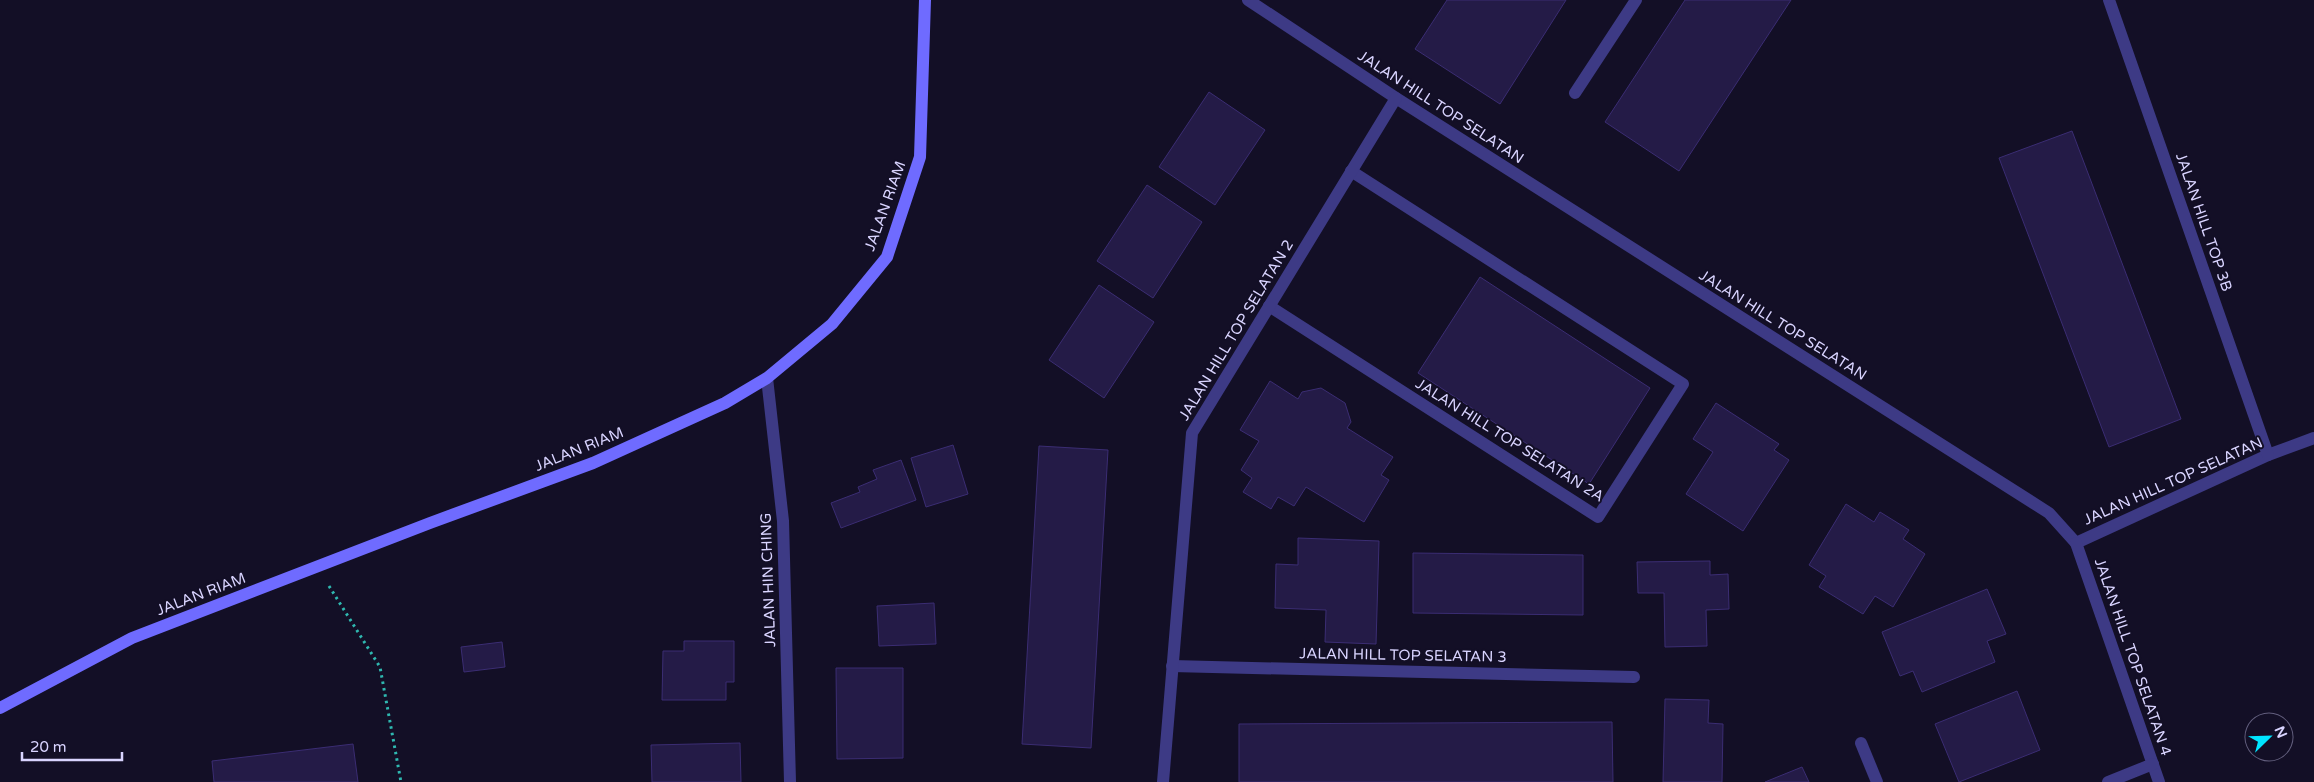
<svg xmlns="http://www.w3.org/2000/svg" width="2314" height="782" viewBox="0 0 2314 782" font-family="'Varela Round',sans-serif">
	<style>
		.building { fill: #241b47; stroke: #3b2d73 }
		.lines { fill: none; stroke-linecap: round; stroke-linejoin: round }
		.path { stroke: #2fb8b0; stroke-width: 3; stroke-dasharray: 2.5 4; stroke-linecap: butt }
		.lane { stroke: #3d3a85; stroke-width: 12 }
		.street { stroke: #3d3a85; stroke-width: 12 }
		.secondary { stroke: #6f6bff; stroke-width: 12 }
		.labels { text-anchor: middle; stroke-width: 4; stroke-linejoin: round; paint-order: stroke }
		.street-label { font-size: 15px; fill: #d9d4ff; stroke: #130f26 }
	</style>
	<rect width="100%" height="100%" fill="#130f26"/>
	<g class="building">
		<path d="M 1447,0 L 1566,0 L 1500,104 L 1415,49 Z"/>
		<path d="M 1685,0 L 1791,0 L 1679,171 L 1605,122 Z"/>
		<path d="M 1209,92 L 1265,130 L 1215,205 L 1159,167 Z"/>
		<path d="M 2072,131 L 2181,419 L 2109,447 L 1999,158 Z"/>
		<path d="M 1147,185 L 1202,222 L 1153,298 L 1097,261 Z"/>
		<path d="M 1480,277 L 1650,388 L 1589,484 L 1418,373 Z"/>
		<path d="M 1099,285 L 1154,322 L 1104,398 L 1049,360 Z"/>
		<path d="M 1270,381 L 1298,399 L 1302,392 L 1321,388 L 1345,403 L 1351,422 L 1347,428 L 1393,457 L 1381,475 L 1389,480 L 1364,522 L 1306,487 L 1294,506 L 1278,497 L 1271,509 L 1243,492 L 1252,478 L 1241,470 L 1259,441 L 1240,430 Z"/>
		<path d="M 1716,403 L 1779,444 L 1774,450 L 1789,460 L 1743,531 L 1686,494 L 1713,452 L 1693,439 Z"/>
		<path d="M 953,445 L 968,494 L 926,507 L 911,458 Z"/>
		<path d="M 1039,446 L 1108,450 L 1091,748 L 1022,744 Z"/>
		<path d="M 901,460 L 916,500 L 841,528 L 831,503 L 860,492 L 858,487 L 877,479 L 873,470 Z"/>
		<path d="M 1846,504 L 1874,522 L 1880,512 L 1909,530 L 1903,539 L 1925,554 L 1893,607 L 1875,596 L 1863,614 L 1819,587 L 1826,576 L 1809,565 Z"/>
		<path d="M 1298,538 L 1379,541 L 1376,644 L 1325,642 L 1326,610 L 1275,608 L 1276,564 L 1298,565 Z"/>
		<path d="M 1413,553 L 1583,555 L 1583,615 L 1413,613 Z"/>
		<path d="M 1710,561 L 1710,575 L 1728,574 L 1729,609 L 1706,610 L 1707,646 L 1665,647 L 1664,593 L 1638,593 L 1637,562 Z"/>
		<path d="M 1987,589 L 2006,634 L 1987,641 L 1995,662 L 1922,692 L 1913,671 L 1900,676 L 1882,632 Z"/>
		<path d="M 934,603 L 936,644 L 879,646 L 877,606 Z"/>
		<path d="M 684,641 L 734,641 L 734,682 L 726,682 L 726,700 L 662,700 L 663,651 L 684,651 Z"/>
		<path d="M 502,642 L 505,667 L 464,672 L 461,647 Z"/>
		<path d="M 836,668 L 903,668 L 903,758 L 837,759 Z"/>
		<path d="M 2017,691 L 2040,750 L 1959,782 L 1935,724 Z"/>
		<path d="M 1665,699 L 1709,700 L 1708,723 L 1723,724 L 1722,782 L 1663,782 Z"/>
		<path d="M 1612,722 L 1613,782 L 1239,782 L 1239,724 Z"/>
		<path d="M 740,743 L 741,782 L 652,782 L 651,745 Z"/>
		<path d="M 353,744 L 358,782 L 214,782 L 212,761 Z"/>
		<path d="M 1802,767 L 1809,782 L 1765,782 Z"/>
	</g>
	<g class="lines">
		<path class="path" d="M 329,586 L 380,667 L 401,782"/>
		<path class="lane" d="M 1269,306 L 1598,517 L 1683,384 L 1351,171"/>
		<g class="street">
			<path d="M 1248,0 L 1396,98 L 2049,513 L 2076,543 L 2268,455 L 2314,438"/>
			<path d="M 2109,0 L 2268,455"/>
			<path d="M 1575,93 L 1636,0"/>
			<path d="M 767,378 L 783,521 L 790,782"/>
			<path d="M 2076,543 L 2159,782"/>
			<path d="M 1172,666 L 1634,677"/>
			<path d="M 1861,743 L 1877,782"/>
			<path d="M 1163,782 L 1192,433 L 1396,98"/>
			<path d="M 2108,782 L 2153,764"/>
		</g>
		<path class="secondary" d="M 0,708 L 132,638 L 430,523 L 593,463 L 725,403 L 767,378 L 832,324 L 887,257 L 920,157 L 925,0"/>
	</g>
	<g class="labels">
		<g class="street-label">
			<text transform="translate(1441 107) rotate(33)" y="5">JALAN HILL TOP SELATAN</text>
			<text transform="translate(885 206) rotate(-70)" y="5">JALAN RIAM</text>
			<text transform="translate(2204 222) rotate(71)" y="5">JALAN HILL TOP 3B</text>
			<text transform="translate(1783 325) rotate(32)" y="5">JALAN HILL TOP SELATAN</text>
			<text transform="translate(1236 330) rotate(-59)" y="5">JALAN HILL TOP SELATAN 2</text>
			<text transform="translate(1510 440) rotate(32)" y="5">JALAN HILL TOP SELATAN 2A</text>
			<text transform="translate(579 449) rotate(-22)" y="5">JALAN RIAM</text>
			<text transform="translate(2173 481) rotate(-24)" y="5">JALAN HILL TOP SELATAN</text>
			<text transform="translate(768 580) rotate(-92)" y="5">JALAN HIN CHING</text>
			<text transform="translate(201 594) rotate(-21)" y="5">JALAN RIAM</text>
			<text transform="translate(1403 655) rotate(1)" y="5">JALAN HILL TOP SELATAN 3</text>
			<text transform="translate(2133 657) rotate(71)" y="5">JALAN HILL TOP SELATAN 4</text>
		</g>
	</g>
	<g transform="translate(2269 737) rotate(67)"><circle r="24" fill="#130f26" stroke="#625e7d"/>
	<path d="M0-4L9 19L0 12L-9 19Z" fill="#00e5ff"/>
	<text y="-8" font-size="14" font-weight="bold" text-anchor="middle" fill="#d9d4ff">N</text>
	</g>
	<path d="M22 752v8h100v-8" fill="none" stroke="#d9d4ff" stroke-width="2.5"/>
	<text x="30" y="752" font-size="15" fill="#d9d4ff" stroke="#130f26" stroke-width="4" paint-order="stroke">20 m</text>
</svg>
